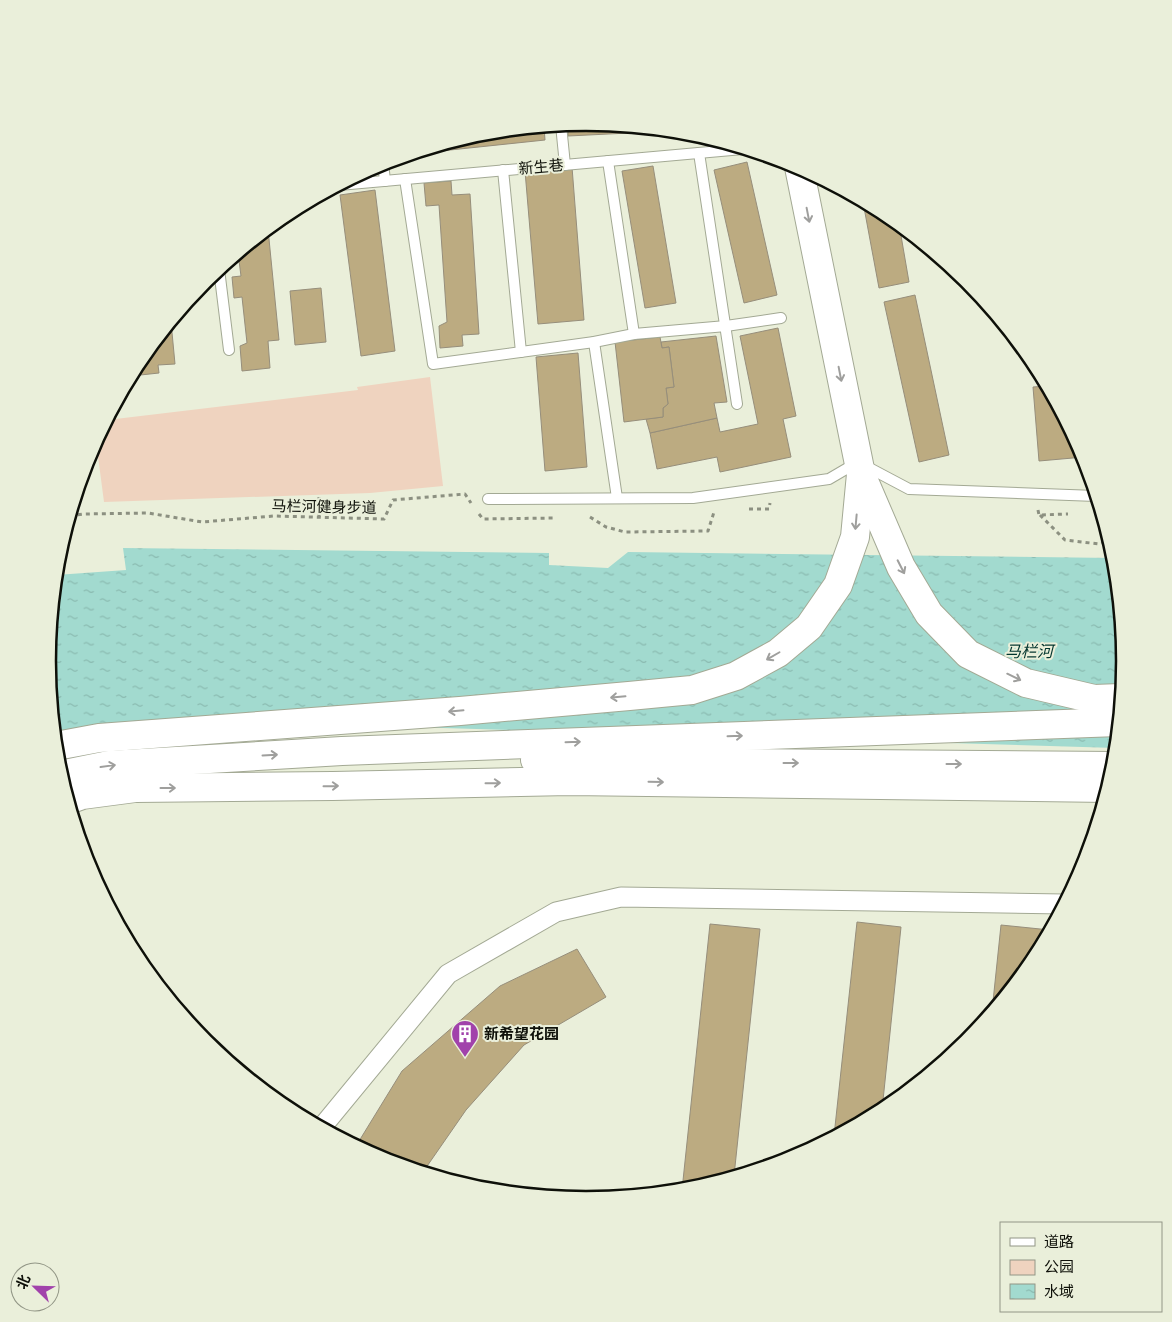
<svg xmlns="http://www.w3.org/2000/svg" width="1172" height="1322" viewBox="0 0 1172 1322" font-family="'Playfair Display','Noto Sans SC',serif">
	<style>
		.green { fill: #efd3bf }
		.water { fill: url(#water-ripples) }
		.building { fill: #bcab81; stroke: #968e7b }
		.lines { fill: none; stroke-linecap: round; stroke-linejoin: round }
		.lane-casing { stroke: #a3a994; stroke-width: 12 }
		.street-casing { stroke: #a3a994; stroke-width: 21 }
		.secondary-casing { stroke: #a3a994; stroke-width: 30 }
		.highway-casing { stroke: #a3a994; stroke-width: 30 }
		.path { stroke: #8c9081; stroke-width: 3; stroke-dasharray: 4 4; stroke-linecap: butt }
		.lane { stroke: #fff; stroke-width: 10 }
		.street { stroke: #fff; stroke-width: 19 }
		.secondary { stroke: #fff; stroke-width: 28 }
		.highway { stroke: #fff; stroke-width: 28 }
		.oneway { stroke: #9f9f9d }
		.labels { text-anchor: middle; stroke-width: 4; stroke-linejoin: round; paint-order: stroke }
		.street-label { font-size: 15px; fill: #0e1009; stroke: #eaefda }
		.poi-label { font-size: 15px; font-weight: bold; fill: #0e1009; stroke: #eaefda; text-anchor: start }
		.water-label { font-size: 16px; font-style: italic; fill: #00342d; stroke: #eaefda }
		.rim { fill: none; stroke: #0e1009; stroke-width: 2.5 }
	</style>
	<defs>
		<pattern id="water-ripples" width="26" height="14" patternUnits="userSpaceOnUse" patternTransform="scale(1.25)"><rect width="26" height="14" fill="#a2dacf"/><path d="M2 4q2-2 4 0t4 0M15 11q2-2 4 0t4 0" fill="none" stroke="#8abab0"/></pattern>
	</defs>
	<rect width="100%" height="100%" fill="#eaefda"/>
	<path class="green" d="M 430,377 L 443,486 L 370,493 L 104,502 L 96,441 L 107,420 L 358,390 L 357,387 Z"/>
	<path class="water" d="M 123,548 L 549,553 L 549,565 L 608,568 L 628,552 L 1114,558 L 1124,661 L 1116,748 L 343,725 L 55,735 L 48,661 L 56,575 L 126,570 Z"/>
	<g class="building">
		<path d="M 586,123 L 669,131 L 568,136 L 568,124 Z"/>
		<path d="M 544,127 L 545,140 L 412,154 L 481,133 Z"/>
		<path d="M 747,162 L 777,295 L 744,303 L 714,170 Z"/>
		<path d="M 653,166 L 676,303 L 645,308 L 622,171 Z"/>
		<path d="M 572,167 L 584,320 L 538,324 L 525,171 Z"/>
		<path d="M 451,181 L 452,195 L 470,194 L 479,334 L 462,335 L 463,346 L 440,348 L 439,326 L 447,322 L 439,205 L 426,206 L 424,183 Z"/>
		<path d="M 375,190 L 395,351 L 361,356 L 340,195 Z"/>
		<path d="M 863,202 L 885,213 L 899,224 L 909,282 L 879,288 Z"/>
		<path d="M 268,229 L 279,340 L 268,341 L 270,368 L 242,371 L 240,346 L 247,343 L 242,297 L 234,298 L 232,277 L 241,276 L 238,253 Z"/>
		<path d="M 321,288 L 326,342 L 295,345 L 290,291 Z"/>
		<path d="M 915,295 L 949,455 L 919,462 L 884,302 Z"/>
		<path d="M 171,322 L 175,364 L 158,365 L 159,373 L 131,376 L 138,362 Z"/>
		<path d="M 778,328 L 796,416 L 783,419 L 791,457 L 720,472 L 717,457 L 657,469 L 650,433 L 717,418 L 720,432 L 758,424 L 740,336 Z"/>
		<path d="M 716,336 L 727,402 L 714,403 L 717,418 L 650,433 L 646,419 L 663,417 L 663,408 L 668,404 L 666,388 L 674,387 L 669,347 L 662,348 L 661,342 Z"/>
		<path d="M 660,337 L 662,348 L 669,347 L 674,387 L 666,388 L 668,404 L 663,408 L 663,417 L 624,422 L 615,342 Z"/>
		<path d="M 578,353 L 587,467 L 545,471 L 536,357 Z"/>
		<path d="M 1047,386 L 1084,455 L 1084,457 L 1039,461 L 1033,387 Z"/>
		<path d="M 857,922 L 901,927 L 882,1110 L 834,1136 Z"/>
		<path d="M 710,924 L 760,929 L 734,1176 L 691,1189 L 682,1190 Z"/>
		<path d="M 1001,925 L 1050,930 L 1034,960 L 992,1011 Z"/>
		<path d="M 577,949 L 606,997 L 524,1045 L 466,1110 L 423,1172 L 380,1158 L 356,1146 L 402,1071 L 500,986 Z"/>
	</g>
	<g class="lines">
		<defs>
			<g id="lane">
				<path d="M 561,125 L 565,165"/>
				<path d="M 699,153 L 737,404"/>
				<path d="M 608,161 L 634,334"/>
				<path d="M 383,162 L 385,181"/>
				<path d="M 503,170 L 521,352"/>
				<path d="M 405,179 L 433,364 L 594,342 L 634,334 L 726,326 L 781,318"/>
				<path d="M 339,185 L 743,149"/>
				<path d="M 219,269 L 229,350"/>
				<path d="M 594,342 L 617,498"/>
				<path d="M 488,499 L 693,498 L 829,479 L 858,462 L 909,489 L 1096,496"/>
			</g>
			<path id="street" d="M 322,1127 L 448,974 L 556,912 L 621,897 L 1064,904"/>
			<path id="secondary" d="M 68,800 L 82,795 L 135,788 L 333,786 L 570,781 L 1108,788"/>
			<g id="highway">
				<path d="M 799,167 L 861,474 L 901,567 L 929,614 L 968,654 L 1026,683 L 1094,699 L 1121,698"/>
				<path d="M 56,746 L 99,738 L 460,711 L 629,696 L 692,690 L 736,676 L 778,653 L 809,627 L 838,585 L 855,537 L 861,474"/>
				<path d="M 535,760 L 588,762 L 1114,766"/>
				<path d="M 60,775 L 109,765 L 342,751 L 1118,722"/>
			</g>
		</defs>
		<use href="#lane" class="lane-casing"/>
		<use href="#street" class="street-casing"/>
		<use href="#secondary" class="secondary-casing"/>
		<use href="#highway" class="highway-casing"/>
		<g class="path">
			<path d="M 749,509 L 769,509 L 770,503"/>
			<path d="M 1038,510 L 1039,515 L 1068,514"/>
			<path d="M 479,514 L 483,519 L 555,518"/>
			<path d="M 1040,515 L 1065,540 L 1099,544 L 1109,540"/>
			<path d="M 70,516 L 83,514 L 148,513 L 202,522 L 274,516 L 384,519 L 393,500 L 465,494 L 471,503"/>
			<path d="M 319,517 L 319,495"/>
			<path d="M 590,517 L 606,527 L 625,532 L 708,531 L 714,512"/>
		</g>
		<use href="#lane" class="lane"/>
		<use href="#street" class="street"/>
		<use href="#secondary" class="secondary"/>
		<use href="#highway" class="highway"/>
	</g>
	<defs><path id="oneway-shaft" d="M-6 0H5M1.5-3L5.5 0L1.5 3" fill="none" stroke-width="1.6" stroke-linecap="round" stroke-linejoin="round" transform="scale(1.25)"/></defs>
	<g class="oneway">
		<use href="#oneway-shaft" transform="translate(808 215) rotate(79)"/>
		<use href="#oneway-shaft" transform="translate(840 374) rotate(79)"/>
		<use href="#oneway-shaft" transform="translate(856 522) rotate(95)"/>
		<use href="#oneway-shaft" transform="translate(901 567) rotate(63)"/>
		<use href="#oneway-shaft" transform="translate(773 656) rotate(150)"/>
		<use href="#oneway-shaft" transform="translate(1014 677) rotate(26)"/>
		<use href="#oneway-shaft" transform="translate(618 697) rotate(175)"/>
		<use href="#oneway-shaft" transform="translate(456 711) rotate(175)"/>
		<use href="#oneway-shaft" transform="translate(735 736) rotate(-2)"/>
		<use href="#oneway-shaft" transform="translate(573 742) rotate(-2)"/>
		<use href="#oneway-shaft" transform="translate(270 755) rotate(-3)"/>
		<use href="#oneway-shaft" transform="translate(791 763)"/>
		<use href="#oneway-shaft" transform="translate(954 764)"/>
		<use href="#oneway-shaft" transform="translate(108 766) rotate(-8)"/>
		<use href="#oneway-shaft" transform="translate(656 782) rotate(1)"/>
		<use href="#oneway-shaft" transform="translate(493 783) rotate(-1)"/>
		<use href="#oneway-shaft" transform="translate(331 786) rotate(-1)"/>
		<use href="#oneway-shaft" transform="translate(168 788)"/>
	</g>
	<defs>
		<symbol id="building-pin" viewBox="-11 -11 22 30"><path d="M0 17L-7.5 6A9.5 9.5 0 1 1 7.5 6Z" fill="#a142ab" stroke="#eaefda"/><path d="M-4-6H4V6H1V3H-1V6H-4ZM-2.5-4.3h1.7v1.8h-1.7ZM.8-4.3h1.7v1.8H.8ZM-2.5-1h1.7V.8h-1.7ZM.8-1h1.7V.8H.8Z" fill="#fff"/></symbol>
	</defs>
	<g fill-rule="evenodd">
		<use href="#building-pin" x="449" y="1018" width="32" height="43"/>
	</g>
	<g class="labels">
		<g class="street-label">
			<text transform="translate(541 167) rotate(-5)" y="5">新生巷</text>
			<text transform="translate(324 507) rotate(1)" y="5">马栏河健身步道</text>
		</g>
		<g class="poi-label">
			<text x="484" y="1039">新希望花园</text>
		</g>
		<g class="water-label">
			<text x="1029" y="657">马栏河</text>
		</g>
	</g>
	<path d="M0 0H1172V1322H0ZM56 661a530 530 0 1 1 1060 0a530 530 0 1 1-1060 0Z" fill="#eaefda" fill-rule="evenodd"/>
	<path class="rim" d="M56 661a530 530 0 1 1 1060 0a530 530 0 1 1-1060 0Z"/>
	<rect x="1000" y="1222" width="162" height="90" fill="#eaefda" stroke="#929686"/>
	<rect x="1010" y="1238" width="25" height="8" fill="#ffffff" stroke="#929686"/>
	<text x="1044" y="1247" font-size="15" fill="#0e1009">道路</text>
	<rect x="1010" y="1260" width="25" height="15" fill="#efd3bf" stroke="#929686"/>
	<text x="1044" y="1272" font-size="15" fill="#0e1009">公园</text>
	<rect x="1010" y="1284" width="25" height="15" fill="url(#water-ripples)" stroke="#929686"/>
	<text x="1044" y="1297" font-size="15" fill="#0e1009">水域</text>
	<g transform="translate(35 1287) rotate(293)"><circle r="24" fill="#eaefda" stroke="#929686"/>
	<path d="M0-4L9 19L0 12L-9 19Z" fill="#a142ab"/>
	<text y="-8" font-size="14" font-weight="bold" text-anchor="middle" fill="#0e1009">北</text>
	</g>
</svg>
